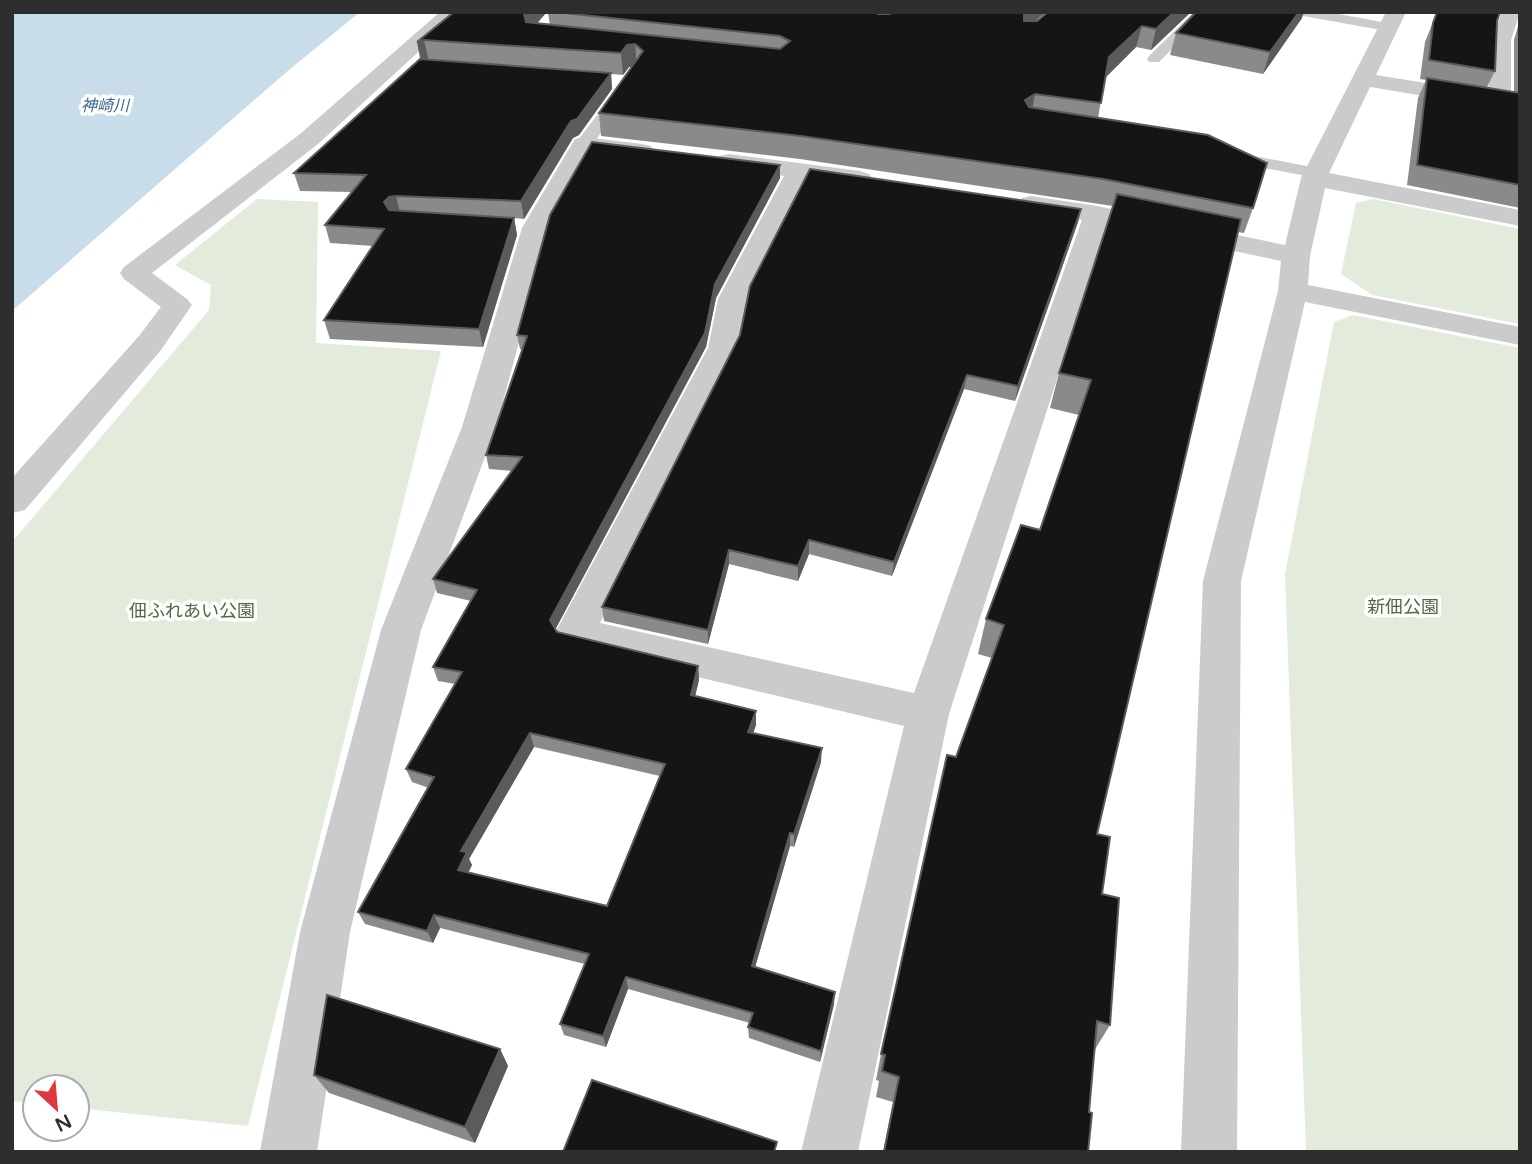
<svg xmlns="http://www.w3.org/2000/svg" width="1532" height="1164" viewBox="0 0 1532 1164" font-family="'Varela Round','Noto Sans JP',sans-serif">
	<style>
		.green { fill: #e3ebdc }
		.water { fill: #c9dcea }
		.lines { fill: none; stroke-linecap: round; stroke-linejoin: round }
		.service { fill: #cbcbcb; fill-rule: evenodd }
		.pedestrian { fill: #cbcbcb; fill-rule: evenodd }
		.minor { fill: #cbcbcb; fill-rule: evenodd }
		.wall { fill: #8a8a8a; fill-rule: evenodd }
		.shaded-wall { fill: #5b5b5b }
		.building { fill: #151515; stroke: #5b5b5b; stroke-width: 2; fill-rule: evenodd }
		.labels { text-anchor: middle; stroke-width: 7; stroke-linejoin: round; paint-order: stroke }
		.far-water-label { font-size: 16px; font-style: italic; fill: #3f6b8d; stroke: #fff }
		.park-label { font-size: 18px; fill: #4f683d; stroke: #fff }
	</style>
	<rect width="100%" height="100%" fill="#fff"/>
	<g class="green">
		<path d="M 257,199 L 318,202 L 316,343 L 441,351 L 248,1126 L 77,1108 L 77,1087 L 35,1087 L 35,1103 L 12,1101 L 12,542 L 209,310 L 211,285 L 175,265 Z"/>
		<path d="M 1373,199 L 1520,229 L 1520,324 L 1372,295 L 1341,274 L 1356,203 Z"/>
		<path d="M 1353,315 L 1520,348 L 1520,1152 L 1306,1152 L 1285,574 L 1334,322 Z"/>
	</g>
	<path class="water" d="M 12,12 L 360,12 L 290,69 L 12,311 Z"/>
	<g class="lines">
		<g class="service">
			<path d="M 1194,12 L 1209,12 L 1159,62 L 1149,62 L 1147,59 L 1149,56 Z"/>
			<path d="M 1296,12 L 1328,12 L 1387,23 L 1394,27 L 1387,31 L 1303,16 Z"/>
			<path d="M 620,90 L 628,95 L 590,148 L 578,148 L 576,144 L 578,140 L 615,92 Z"/>
			<path d="M 1233,152 L 1317,168 L 1326,173 L 1317,178 L 1227,161 L 1225,157 Z"/>
		</g>
		<path class="pedestrian" d="M 440,12 L 462,12 L 318,144 L 152,273 L 187,299 L 192,305 L 161,350 L 25,510 L 12,513 L 12,478 L 139,336 L 161,307 L 124,279 L 120,273 L 124,267 L 300,134 Z"/>
		<g class="minor">
			<path d="M 1386,12 L 1406,12 L 1376,75 L 1488,93 L 1491,40 L 1502,12 L 1520,12 L 1511,40 L 1511,97 L 1520,98 L 1520,112 L 1370,87 L 1329,173 L 1520,210 L 1520,226 L 1325,188 L 1310,256 L 1308,285 L 1520,327 L 1520,345 L 1305,302 L 1241,581 L 1237,1152 L 1181,1152 L 1203,581 L 1278,291 L 1281,261 L 1107,224 L 949,714 L 858,1152 L 801,1152 L 904,726 L 575,648 L 561,644 L 555,633 L 708,348 L 718,299 L 784,176 L 729,168 L 720,166 L 717,161 L 720,156 L 729,154 L 860,171 L 869,174 L 873,179 L 869,184 L 860,187 L 808,179 L 748,299 L 738,348 L 600,623 L 914,693 L 1082,220 L 1022,210 L 1018,204 L 1022,198 L 1031,196 L 1097,206 L 1285,245 L 1301,178 Z"/>
			<path d="M 584,137 L 642,144 L 651,146 L 654,151 L 651,156 L 642,158 L 592,152 L 550,228 L 496,427 L 421,630 L 350,932 L 317,1152 L 260,1152 L 300,932 L 381,630 L 462,427 L 522,228 L 572,144 L 575,139 Z"/>
		</g>
	</g>
	<g class="wall">
		<path d="M 454,12 L 1046,12 L 1035,21 L 1037,21 L 1048,12 L 1191,12 L 1151,50 L 1136,47 L 1105,78 L 1098,118 L 1253,208 L 1244,233 L 1238,232 L 1097,834 L 1110,1025 L 1094,1051 L 1089,1112 L 1088,1152 L 883,1152 L 893,1102 L 876,1097 L 879,1081 L 876,1080 L 881,1054 L 956,757 L 992,658 L 978,654 L 986,619 L 1040,530 L 1079,415 L 1050,408 L 1059,373 L 1113,206 L 800,159 L 601,136 L 599,113 L 632,67 L 629,67 L 623,75 L 611,74 L 612,89 L 579,135 L 573,138 L 524,219 L 514,218 L 517,235 L 483,347 L 330,339 L 324,320 L 373,246 L 330,243 L 325,225 L 352,192 L 300,191 L 294,173 L 420,59 L 417,42 ZM 546,13 L 548,13 L 550,25 L 537,23 Z"/>
		<path d="M 1437,12 L 1497,21 L 1495,71 L 1487,87 L 1514,92 L 1514,40 L 1520,19 L 1520,208 L 1407,185 L 1418,98 L 1426,80 L 1420,79 L 1425,42 Z"/>
		<path d="M 1302,18 L 1263,74 L 1170,55 L 1176,33 Z"/>
		<path d="M 780,165 L 780,178 L 716,298 L 706,347 L 555,629 L 557,632 L 698,666 L 699,680 L 695,696 L 756,725 L 753,733 L 821,762 L 794,847 L 790,846 L 755,967 L 834,1004 L 820,1062 L 749,1038 L 748,1027 L 750,1023 L 628,989 L 606,1047 L 564,1035 L 560,1024 L 585,964 L 440,928 L 433,943 L 365,924 L 358,912 L 429,788 L 412,782 L 406,769 L 455,684 L 438,681 L 433,667 L 471,601 L 437,593 L 433,579 L 512,471 L 489,469 L 486,455 L 522,350 L 520,349 L 517,335 ZM 534,747 L 660,776 L 607,906 L 468,873 L 472,865 L 469,859 Z"/>
		<path d="M 1081,209 L 1078,222 L 1015,401 L 964,389 L 892,576 L 809,554 L 798,581 L 729,564 L 708,644 L 604,621 L 602,607 Z"/>
		<path d="M 500,1049 L 508,1066 L 475,1143 L 329,1093 L 314,1075 Z"/>
	</g>
	<g class="shaded-wall">
		<path d="M 525,12 L 548,13 L 546,13 L 527,35 L 524,14 Z"/>
		<path d="M 1024,12 L 1046,12 L 1020,33 Z"/>
		<path d="M 1174,12 L 1191,12 L 1151,50 L 1156,29 Z"/>
		<path d="M 1299,12 L 1304,12 L 1302,18 L 1263,74 L 1270,52 Z"/>
		<path d="M 1142,26 L 1136,47 L 1104,79 L 1109,57 Z"/>
		<path d="M 424,40 L 429,62 L 422,64 L 417,42 Z"/>
		<path d="M 635,44 L 637,66 L 629,67 L 623,75 L 621,53 L 627,45 Z"/>
		<path d="M 611,73 L 612,89 L 579,135 L 573,138 L 524,219 L 521,201 L 571,121 Z"/>
		<path d="M 1035,94 L 1031,116 L 1025,100 Z"/>
		<path d="M 780,165 L 780,178 L 716,298 L 706,347 L 553,634 L 550,620 L 715,284 Z"/>
		<path d="M 396,196 L 400,213 L 389,219 L 384,202 L 389,197 Z"/>
		<path d="M 1081,209 L 1078,222 L 1015,401 L 1018,386 Z"/>
		<path d="M 514,218 L 517,235 L 483,347 L 479,329 Z"/>
		<path d="M 967,375 L 964,389 L 892,576 L 894,562 Z"/>
		<path d="M 809,540 L 809,554 L 798,581 L 798,566 Z"/>
		<path d="M 729,550 L 729,564 L 708,644 L 708,630 Z"/>
		<path d="M 698,666 L 699,680 L 692,709 L 691,695 Z"/>
		<path d="M 756,711 L 756,725 L 749,746 L 748,732 Z"/>
		<path d="M 530,733 L 534,747 L 469,859 L 472,865 L 463,883 L 458,870 L 461,851 Z"/>
		<path d="M 822,748 L 821,762 L 794,847 L 794,834 Z"/>
		<path d="M 790,833 L 790,846 L 752,978 L 752,966 Z"/>
		<path d="M 434,915 L 440,928 L 433,943 L 427,931 Z"/>
		<path d="M 626,977 L 628,989 L 606,1047 L 603,1036 Z"/>
		<path d="M 835,992 L 834,1004 L 820,1062 L 821,1051 Z"/>
		<path d="M 500,1049 L 508,1066 L 475,1143 L 465,1127 Z"/>
	</g>
	<g class="building">
		<path d="M 454,12 L 525,12 L 524,14 L 526,22 L 780,49 L 790,41 L 780,36 L 555,12 L 878,12 L 878,14 L 890,14 L 892,12 L 1024,12 L 1024,21 L 1037,21 L 1048,12 L 1174,12 L 1156,29 L 1142,26 L 1109,57 L 1101,103 L 1035,94 L 1025,100 L 1029,107 L 1208,135 L 1267,163 L 1253,208 L 1103,179 L 801,136 L 599,113 L 643,51 L 635,44 L 627,45 L 621,53 L 424,40 L 417,42 Z"/>
		<path d="M 1196,12 L 1299,12 L 1270,52 L 1176,33 Z"/>
		<path d="M 1437,12 L 1500,12 L 1497,21 L 1495,71 L 1429,60 L 1433,23 Z"/>
		<path d="M 420,59 L 611,73 L 577,119 L 571,121 L 521,201 L 396,196 L 389,197 L 384,202 L 389,210 L 514,218 L 479,329 L 324,320 L 384,229 L 325,225 L 366,175 L 294,173 Z"/>
		<path d="M 1427,78 L 1520,93 L 1520,185 L 1417,165 Z"/>
		<path d="M 592,142 L 780,165 L 715,284 L 705,333 L 550,620 L 557,632 L 698,666 L 691,695 L 756,711 L 748,732 L 822,748 L 794,834 L 790,833 L 752,966 L 835,992 L 821,1051 L 748,1027 L 753,1013 L 626,977 L 603,1036 L 560,1024 L 589,954 L 434,915 L 427,931 L 358,912 L 434,777 L 406,769 L 462,672 L 433,667 L 477,590 L 433,579 L 522,457 L 486,455 L 527,336 L 517,335 L 550,215 ZM 530,733 L 665,764 L 607,906 L 458,870 L 467,852 L 461,851 Z"/>
		<path d="M 810,169 L 1081,209 L 1018,386 L 967,375 L 894,562 L 809,540 L 798,566 L 729,550 L 708,630 L 602,607 L 740,335 L 750,286 Z"/>
		<path d="M 1117,194 L 1241,219 L 1097,834 L 1110,837 L 1102,894 L 1119,898 L 1110,1025 L 1097,1021 L 1089,1112 L 1092,1113 L 1088,1152 L 884,1152 L 899,1077 L 882,1071 L 885,1055 L 881,1054 L 947,755 L 956,757 L 1004,625 L 986,619 L 1021,525 L 1040,530 L 1091,380 L 1059,373 Z"/>
		<path d="M 327,995 L 500,1049 L 465,1127 L 314,1075 Z"/>
		<path d="M 592,1080 L 777,1142 L 774,1152 L 563,1152 Z"/>
	</g>
	<g class="labels">
		<g class="far-water-label">
			<text x="105" y="111">神崎川</text>
		</g>
		<g class="park-label">
			<text x="1403" y="613">新佃公園</text>
			<text x="192" y="617">佃ふれあい公園</text>
		</g>
	</g>
	<rect width="1532" height="1164" fill="none" stroke="#2e2e2e" stroke-width="28"/>
	<g transform="translate(56 1108) rotate(154)"><circle r="33" fill="#ffffff" stroke="#ababab" stroke-width="2"/>
	<path d="M0-5L12 26L0 18L-12 26Z" fill="#de373c"/>
	<text y="-10" font-size="19" font-weight="bold" text-anchor="middle" fill="#2e2e2e">N</text>
	</g>
</svg>
